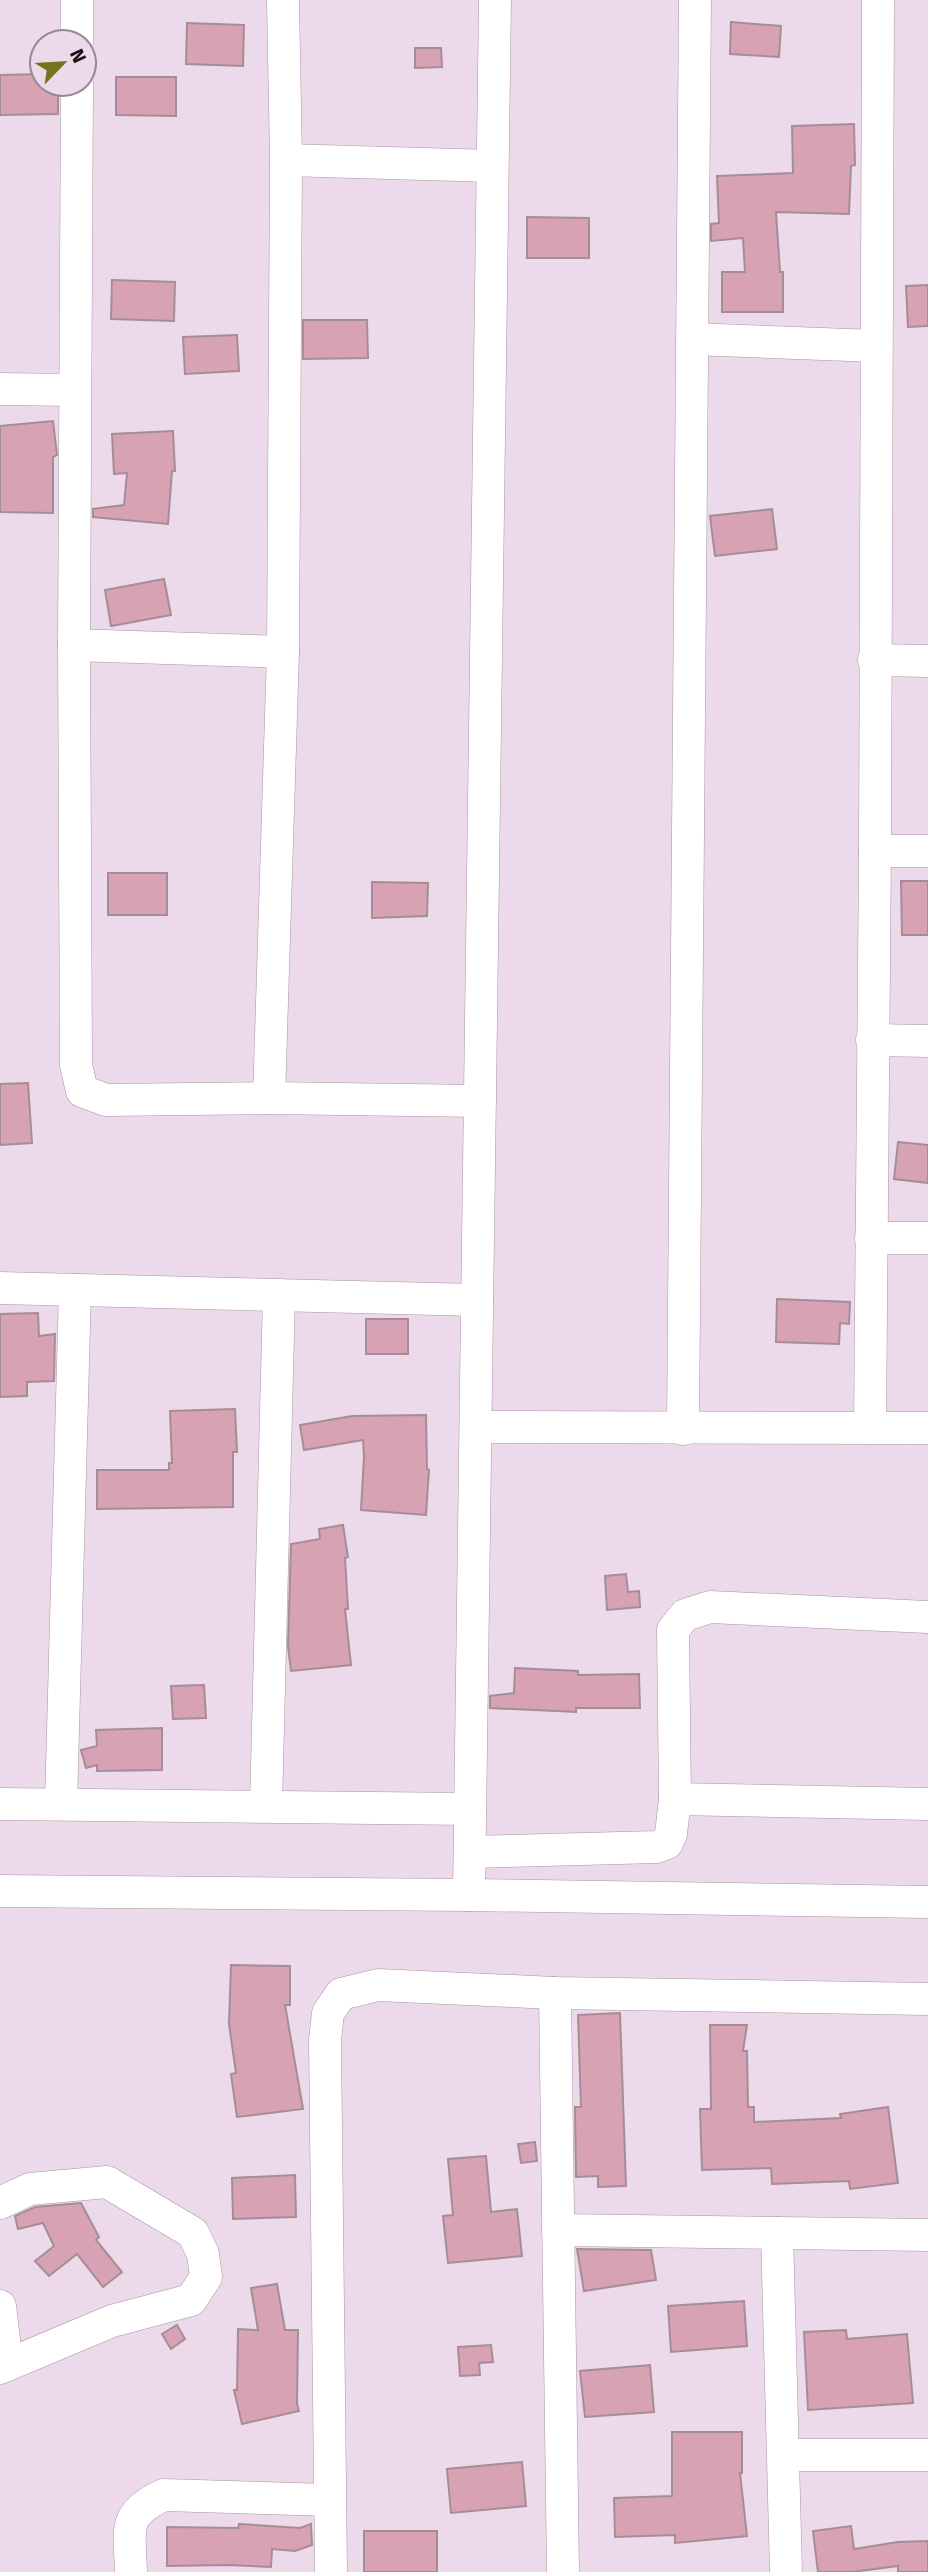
<svg xmlns="http://www.w3.org/2000/svg" width="928" height="2572" viewBox="0 0 928 2572" font-family="'Fira Sans',sans-serif">
	<style>
		.building { fill: #d7a3b4; stroke: #a68d95; stroke-width: 2 }
		.lines { fill: none; stroke-linecap: round; stroke-linejoin: round }
		.minor-casing { stroke: #a795a5; stroke-width: 33 }
		.minor { stroke: #fff; stroke-width: 32 }
	</style>
	<rect width="100%" height="100%" fill="#ecd9ea"/>
	<g class="building">
		<path d="M 731,22 L 781,26 L 779,57 L 730,54 Z"/>
		<path d="M 187,23 L 244,25 L 243,66 L 186,64 Z"/>
		<path d="M 415,48 L 441,48 L 442,67 L 415,68 Z"/>
		<path d="M 42,74 L 42,84 L 58,84 L 58,114 L 0,115 L 0,75 Z"/>
		<path d="M 116,77 L 176,77 L 176,116 L 116,115 Z"/>
		<path d="M 854,124 L 855,165 L 851,166 L 849,214 L 776,212 L 780,272 L 783,272 L 783,312 L 722,312 L 722,272 L 745,272 L 743,238 L 711,241 L 711,224 L 719,223 L 717,176 L 793,173 L 792,126 Z"/>
		<path d="M 527,217 L 589,218 L 589,258 L 527,258 Z"/>
		<path d="M 112,280 L 175,282 L 174,321 L 111,319 Z"/>
		<path d="M 928,285 L 928,326 L 908,327 L 906,286 Z"/>
		<path d="M 303,320 L 367,320 L 368,358 L 303,359 Z"/>
		<path d="M 237,335 L 239,371 L 185,374 L 183,337 Z"/>
		<path d="M 53,421 L 57,455 L 53,457 L 53,513 L 0,512 L 0,426 Z"/>
		<path d="M 173,431 L 175,471 L 172,471 L 168,524 L 93,517 L 93,509 L 124,505 L 127,473 L 114,474 L 112,434 Z"/>
		<path d="M 772,509 L 777,549 L 715,556 L 710,516 Z"/>
		<path d="M 164,579 L 171,615 L 111,626 L 105,590 Z"/>
		<rect x="108" y="873" width="59" height="42"/>
		<path d="M 901,881 L 928,881 L 928,935 L 902,935 Z"/>
		<path d="M 372,882 L 428,883 L 427,916 L 372,918 Z"/>
		<path d="M 28,1083 L 32,1143 L 0,1145 L 0,1084 Z"/>
		<path d="M 898,1142 L 928,1145 L 928,1183 L 894,1179 Z"/>
		<path d="M 777,1299 L 850,1302 L 849,1324 L 840,1323 L 839,1344 L 776,1342 Z"/>
		<path d="M 38,1313 L 39,1336 L 55,1334 L 54,1381 L 27,1382 L 27,1396 L 0,1397 L 0,1314 Z"/>
		<rect x="366" y="1319" width="42" height="35"/>
		<path d="M 235,1409 L 237,1452 L 233,1452 L 233,1507 L 97,1509 L 97,1470 L 169,1470 L 169,1463 L 172,1463 L 170,1411 Z"/>
		<path d="M 426,1415 L 427,1469 L 429,1470 L 426,1515 L 361,1510 L 364,1457 L 363,1440 L 304,1450 L 300,1425 L 352,1416 Z"/>
		<path d="M 343,1525 L 348,1557 L 345,1558 L 348,1609 L 345,1609 L 351,1665 L 291,1671 L 288,1646 L 291,1544 L 320,1539 L 319,1529 Z"/>
		<path d="M 626,1574 L 628,1592 L 639,1591 L 640,1607 L 607,1610 L 605,1576 Z"/>
		<path d="M 515,1668 L 578,1671 L 578,1675 L 639,1674 L 640,1708 L 576,1708 L 576,1712 L 490,1708 L 490,1696 L 514,1693 Z"/>
		<path d="M 204,1685 L 206,1718 L 173,1719 L 171,1686 Z"/>
		<path d="M 162,1728 L 162,1770 L 97,1771 L 97,1765 L 86,1768 L 81,1750 L 97,1746 L 96,1730 Z"/>
		<path d="M 231,1965 L 290,1966 L 290,2005 L 285,2005 L 303,2109 L 237,2117 L 231,2074 L 236,2073 L 229,2024 Z"/>
		<path d="M 620,2013 L 626,2186 L 598,2187 L 598,2176 L 576,2177 L 575,2107 L 581,2107 L 578,2015 Z"/>
		<path d="M 710,2025 L 747,2025 L 743,2051 L 747,2051 L 748,2107 L 754,2107 L 754,2122 L 841,2118 L 840,2114 L 888,2107 L 898,2183 L 850,2189 L 849,2181 L 772,2184 L 771,2168 L 702,2170 L 700,2109 L 711,2109 Z"/>
		<path d="M 535,2142 L 537,2161 L 521,2163 L 518,2144 Z"/>
		<path d="M 486,2156 L 491,2212 L 517,2209 L 522,2256 L 448,2263 L 443,2216 L 453,2215 L 448,2159 Z"/>
		<path d="M 295,2175 L 296,2217 L 233,2219 L 232,2178 Z"/>
		<path d="M 81,2203 L 99,2237 L 96,2240 L 122,2272 L 103,2287 L 77,2254 L 49,2276 L 35,2261 L 54,2246 L 43,2223 L 18,2229 L 15,2216 L 35,2207 Z"/>
		<path d="M 577,2249 L 651,2250 L 656,2280 L 584,2291 Z"/>
		<path d="M 277,2284 L 285,2330 L 298,2330 L 297,2403 L 299,2411 L 242,2424 L 234,2390 L 237,2390 L 238,2329 L 258,2330 L 251,2288 Z"/>
		<path d="M 744,2301 L 747,2346 L 671,2352 L 668,2306 Z"/>
		<path d="M 177,2325 L 185,2339 L 171,2349 L 162,2334 Z"/>
		<path d="M 846,2330 L 847,2339 L 907,2334 L 913,2403 L 808,2410 L 804,2332 Z"/>
		<path d="M 491,2345 L 493,2362 L 479,2363 L 480,2375 L 460,2376 L 458,2347 Z"/>
		<path d="M 650,2365 L 654,2412 L 585,2417 L 580,2371 Z"/>
		<path d="M 672,2432 L 742,2432 L 742,2473 L 740,2473 L 747,2536 L 675,2543 L 675,2535 L 615,2537 L 614,2498 L 672,2496 Z"/>
		<path d="M 522,2462 L 526,2506 L 451,2513 L 447,2469 Z"/>
		<path d="M 239,2524 L 300,2528 L 311,2524 L 312,2545 L 295,2551 L 272,2549 L 271,2567 L 228,2565 L 167,2566 L 167,2527 L 238,2528 Z"/>
		<path d="M 851,2526 L 854,2549 L 898,2542 L 928,2541 L 928,2572 L 898,2572 L 898,2566 L 852,2572 L 818,2572 L 813,2531 Z"/>
		<rect x="364" y="2531" width="73" height="41"/>
	</g>
	<g class="lines">
		<defs>
			<g id="minor">
				<path d="M 77,42 L 77,0"/>
				<path d="M 77,84 L 74,645 L 76,1065 L 82,1091 L 106,1100 L 269,1098 L 480,1101"/>
				<path d="M 286,160 L 492,166"/>
				<path d="M 692,339 L 876,346"/>
				<path d="M 0,389 L 75,390"/>
				<path d="M 74,645 L 283,652"/>
				<path d="M 874,660 L 928,661"/>
				<path d="M 875,851 L 928,851"/>
				<path d="M 872,1040 L 928,1041"/>
				<path d="M 269,1098 L 283,652 L 286,160 L 283,0"/>
				<path d="M 871,1238 L 928,1238"/>
				<path d="M 0,1288 L 477,1300"/>
				<path d="M 476,1427 L 928,1428"/>
				<path d="M 870,1428 L 875,851 L 878,0"/>
				<path d="M 683,1429 L 695,0"/>
				<path d="M 675,1799 L 928,1804"/>
				<path d="M 0,1804 L 470,1809"/>
				<path d="M 61,1804 L 75,1290"/>
				<path d="M 266,1806 L 279,1295"/>
				<path d="M 470,1852 L 657,1847 L 667,1843 L 671,1834 L 675,1799 L 673,1630 L 685,1615 L 710,1607 L 928,1617"/>
				<path d="M 0,1891 L 469,1895 L 928,1902"/>
				<path d="M 469,1895 L 495,0"/>
				<path d="M 555,1993 L 563,2572"/>
				<path d="M 0,2203 L 30,2189 L 107,2182 L 193,2233 L 203,2254 L 206,2277 L 191,2300 L 112,2321 L 0,2368"/>
				<path d="M 558,2230 L 928,2235"/>
				<path d="M 777,2233 L 786,2572"/>
				<path d="M 0,2306 L 7,2365"/>
				<path d="M 784,2455 L 928,2455"/>
				<path d="M 131,2572 C 130,2531 121,2514 164,2495 L 329,2500"/>
				<path d="M 331,2572 L 325,2040 L 328,2013 L 341,1994 L 378,1985 L 555,1993 L 928,1999"/>
			</g>
		</defs>
		<use href="#minor" class="minor-casing"/>
		<use href="#minor" class="minor"/>
	</g>
	<g transform="translate(63 63) rotate(65)"><circle r="33" fill="#ecd9ea" stroke="#968894" stroke-width="2"/>
	<path d="M0-5L12 26L0 18L-12 26Z" fill="#73751c"/>
	<text y="-10" font-size="19" font-weight="bold" text-anchor="middle" fill="#150e14">N</text>
	</g>
</svg>
